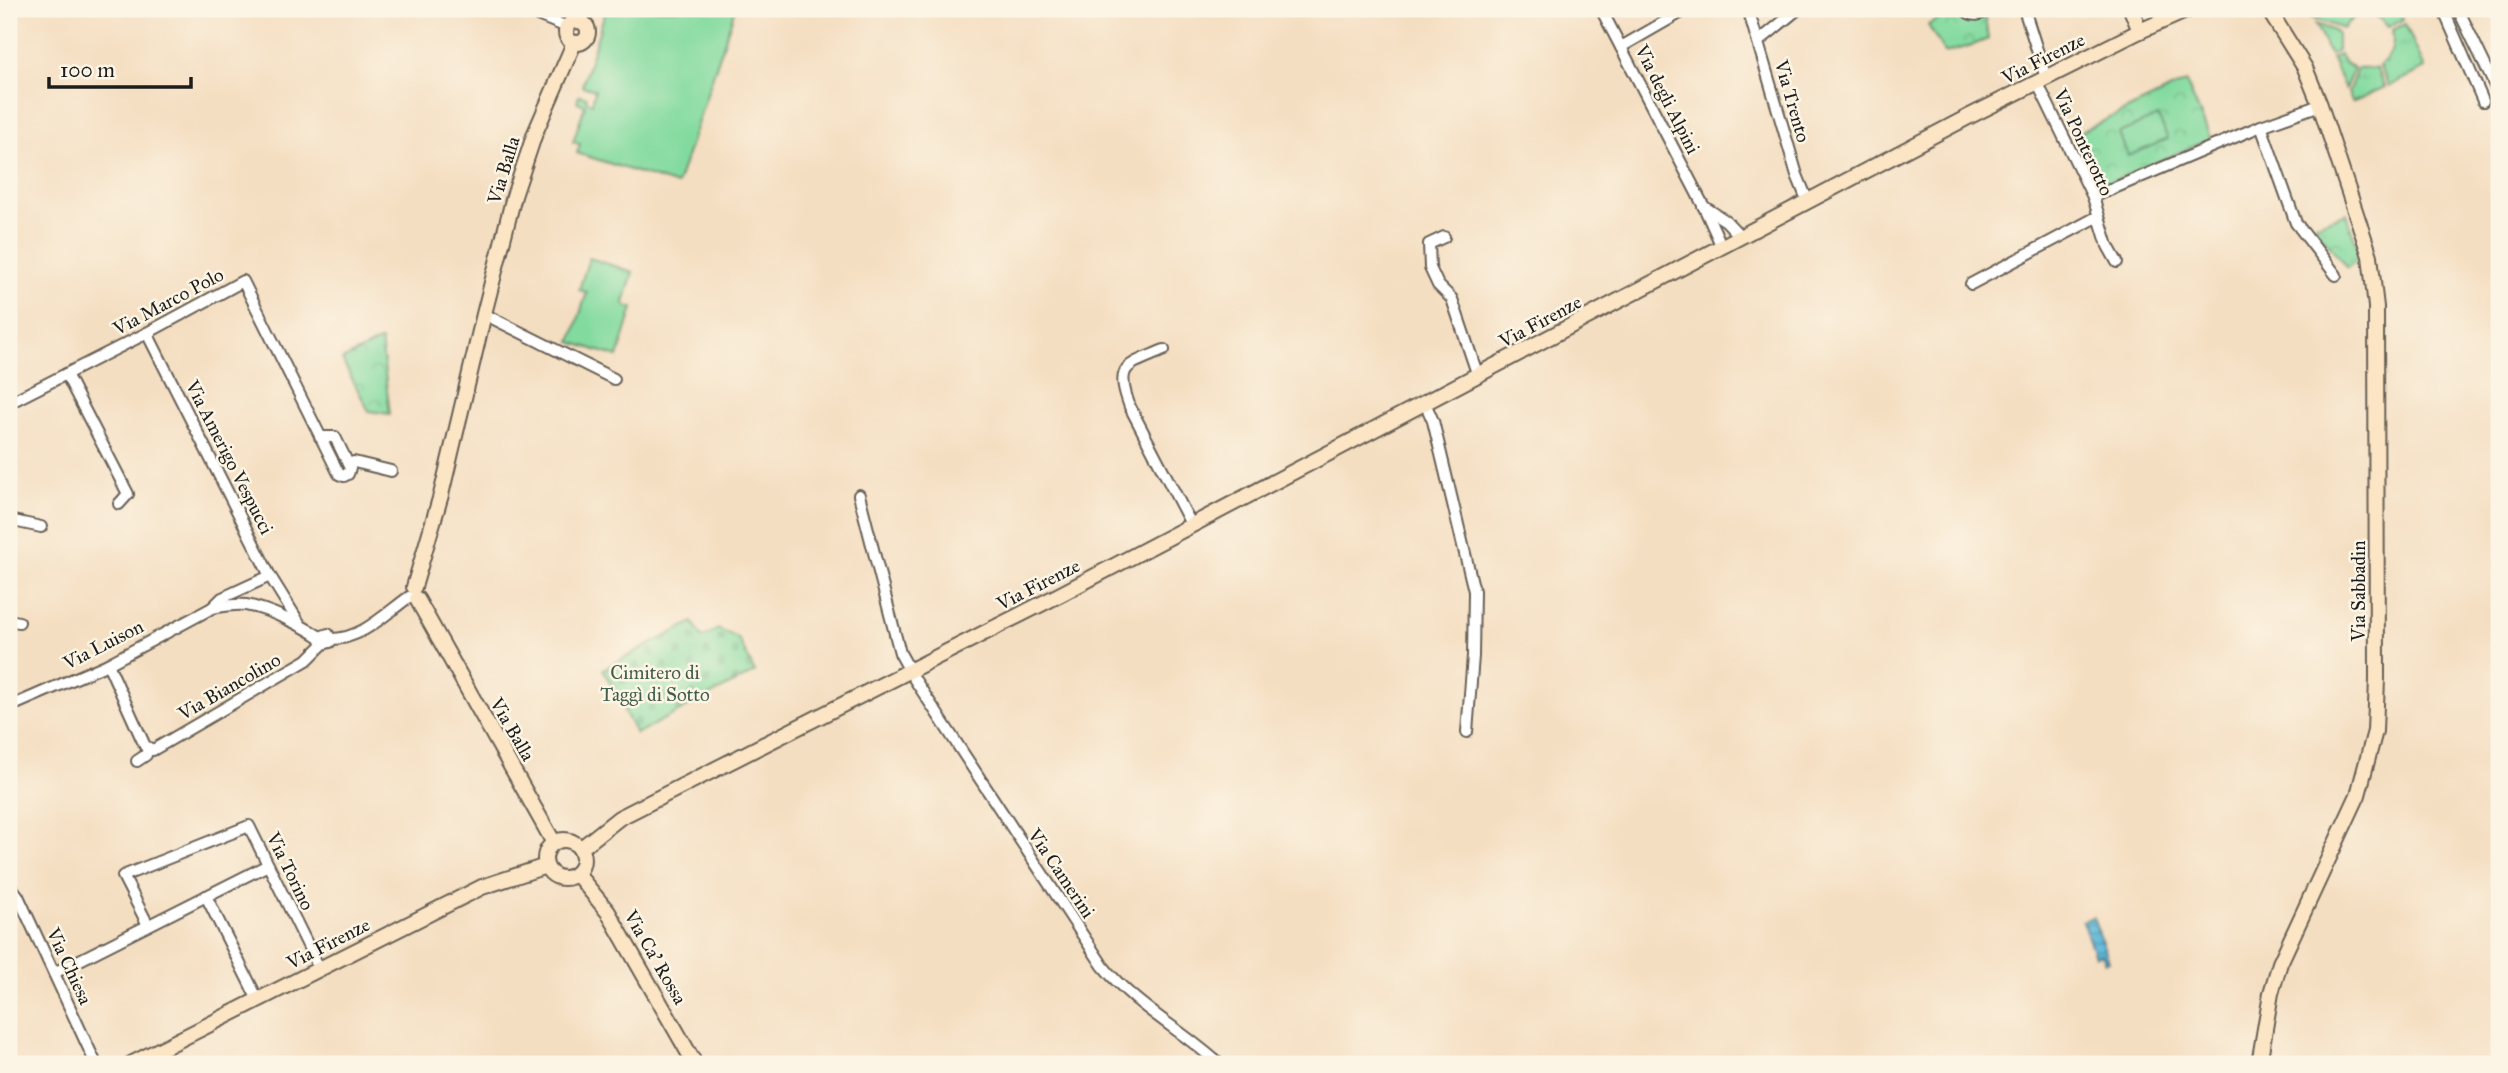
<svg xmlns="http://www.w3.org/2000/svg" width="2508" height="1073" viewBox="0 0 2508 1073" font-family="'IM FELL Great Primer',serif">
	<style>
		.grass { fill: url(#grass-tufts); stroke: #4f7b5e; stroke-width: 2 }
		.cemetery { fill: url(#cemetery-stones); stroke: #4f7b5e; stroke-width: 2 }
		.park { fill: url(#park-crowns); stroke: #4f7b5e; stroke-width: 2 }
		.pitch { fill: #82da9f; stroke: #4f7b5e; stroke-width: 2 }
		.water { fill: url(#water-rules); stroke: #3a6a7a; stroke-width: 2 }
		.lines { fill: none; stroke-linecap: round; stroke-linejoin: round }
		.street-casing { stroke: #686056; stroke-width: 14 }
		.secondary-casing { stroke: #686056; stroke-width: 18 }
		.street { stroke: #fff; stroke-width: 10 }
		.secondary { stroke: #fce5c4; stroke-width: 14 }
		.labels { text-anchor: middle; stroke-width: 5; stroke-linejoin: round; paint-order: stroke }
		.street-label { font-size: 19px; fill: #1c1c1c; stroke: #fcf5e5 }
		.park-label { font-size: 19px; fill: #405e4a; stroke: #fcf5e5 }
	</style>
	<defs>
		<pattern id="grass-tufts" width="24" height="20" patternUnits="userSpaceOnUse" patternTransform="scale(1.75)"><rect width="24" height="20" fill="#82da9f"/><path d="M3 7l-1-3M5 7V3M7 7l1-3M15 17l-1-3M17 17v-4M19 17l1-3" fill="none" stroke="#70ba88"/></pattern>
		<pattern id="cemetery-stones" width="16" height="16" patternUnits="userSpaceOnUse" patternTransform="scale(1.75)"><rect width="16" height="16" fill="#82da9f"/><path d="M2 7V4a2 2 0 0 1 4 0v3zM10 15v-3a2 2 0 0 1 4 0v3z" fill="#70ba88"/></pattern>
		<pattern id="park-crowns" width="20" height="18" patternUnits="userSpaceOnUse" patternTransform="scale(1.75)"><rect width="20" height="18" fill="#82da9f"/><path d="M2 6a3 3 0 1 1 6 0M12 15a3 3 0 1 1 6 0" fill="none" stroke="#70ba88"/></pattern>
		<pattern id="water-rules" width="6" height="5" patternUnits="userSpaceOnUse" patternTransform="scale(1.75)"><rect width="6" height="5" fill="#59b7d8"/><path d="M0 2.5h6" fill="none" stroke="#4994ae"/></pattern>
	</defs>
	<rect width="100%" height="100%" fill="#fcf5e5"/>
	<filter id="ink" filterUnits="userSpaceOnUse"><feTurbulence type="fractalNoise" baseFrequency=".0143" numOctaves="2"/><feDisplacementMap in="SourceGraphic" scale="14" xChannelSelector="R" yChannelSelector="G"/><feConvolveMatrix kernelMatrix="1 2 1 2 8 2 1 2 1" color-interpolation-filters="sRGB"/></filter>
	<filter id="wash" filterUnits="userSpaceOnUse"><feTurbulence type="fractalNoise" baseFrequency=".00686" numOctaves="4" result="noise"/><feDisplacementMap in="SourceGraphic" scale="28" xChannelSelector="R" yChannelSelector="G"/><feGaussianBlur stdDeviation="1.57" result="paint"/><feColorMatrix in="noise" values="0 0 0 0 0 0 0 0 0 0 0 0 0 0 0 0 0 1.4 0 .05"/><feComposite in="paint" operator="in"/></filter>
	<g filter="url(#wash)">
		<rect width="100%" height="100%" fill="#f4dec1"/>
		<g class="grass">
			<path d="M 2324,9 L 2399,9 L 2403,19 L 2388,27 C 2374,10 2355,10 2343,29 L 2309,17 Z"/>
			<path d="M 2315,24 L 2337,32 L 2337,51 L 2330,55 Z"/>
			<path d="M 2405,24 L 2425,68 L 2389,86 L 2379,66 C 2392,56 2395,46 2392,30 Z"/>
			<path d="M 2339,55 L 2346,64 L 2354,68 L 2345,89 L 2331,58 Z"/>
			<path d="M 2376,68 L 2385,87 L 2352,102 L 2348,93 L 2357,69 Z"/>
		</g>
		<path class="cemetery" d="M 693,622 L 702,638 L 718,629 L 738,638 L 755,672 L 636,734 L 603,669 Z"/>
		<g class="park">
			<path d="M 1959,12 L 1969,21 L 1985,16 L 1988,39 L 1973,45 L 1945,53 L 1928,25 L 1944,16 Z"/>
			<path d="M 2186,82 L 2211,139 L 2101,186 L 2076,134 Z"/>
			<path d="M 2346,213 L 2361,257 L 2347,268 L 2314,225 Z"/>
			<path d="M 379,341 L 381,341 L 390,414 L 369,411 L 342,360 Z"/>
		</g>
		<g class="pitch">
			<path d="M 606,9 L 735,9 L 677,185 L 577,153 L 580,144 L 573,142 L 585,105 L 577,102 L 579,95 L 587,97 L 586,101 L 592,103 L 595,90 L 582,86 Z"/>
			<path d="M 2158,116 L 2168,139 L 2128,156 L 2119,133 Z"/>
			<path d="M 589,258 L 633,272 L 624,303 L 626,306 L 633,308 L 618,357 L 571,342 L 587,292 L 579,290 Z"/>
		</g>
		<path class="water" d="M 2093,917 L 2109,961 L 2105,962 L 2102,954 L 2095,956 L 2082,921 Z"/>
	</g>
	<g filter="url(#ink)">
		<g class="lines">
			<defs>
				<g id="street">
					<path d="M 523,9 L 567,27"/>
					<path d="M 1601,9 L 1703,205 L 1722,247"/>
					<path d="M 1748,9 L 1797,175 L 1808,202"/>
					<path d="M 1964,9 C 1973,19 1982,14 1992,9"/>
					<path d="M 2024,9 L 2046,78"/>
					<path d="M 2443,9 L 2483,101"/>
					<path d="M 2458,9 L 2499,94"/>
					<path d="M 1758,42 L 1798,9"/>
					<path d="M 1621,47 L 1687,9"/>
					<path d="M 2037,82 L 2093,197 L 2108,246 L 2117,262"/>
					<path d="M 2320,105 L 2261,126 L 2296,223 L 2336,275"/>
					<path d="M 2093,197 L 2261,126"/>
					<path d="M 1703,206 L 1726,221 L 1741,237"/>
					<path d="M 1444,237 L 1429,244 L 1430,268 L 1438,285 L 1452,299 L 1478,376"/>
					<path d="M 1971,284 L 2097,217"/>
					<path d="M 484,314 L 614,379"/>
					<path d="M 147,333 L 270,576 L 301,626"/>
					<path d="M 1164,350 C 1127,366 1114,364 1130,407 L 1192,526"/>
					<path d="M 66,374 L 128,494 L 119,504"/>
					<path d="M 9,403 L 147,333 L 243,281 L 339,474 L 344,476 L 348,474 L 350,468 L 335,437 L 320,437"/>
					<path d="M 1425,403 L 1433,421 L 1474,591 L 1473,656 L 1467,732"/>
					<path d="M 348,464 L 354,462 L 391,471"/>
					<path d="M 859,495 L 900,653 L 915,680 L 1103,966 C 1135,1006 1182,1030 1219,1064"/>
					<path d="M 9,520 L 41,527"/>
					<path d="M 212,608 L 222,598 L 270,576"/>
					<path d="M 9,620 L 19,622"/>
					<path d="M 331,639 C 362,639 385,614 409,597"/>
					<path d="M 108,664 L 145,746 L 153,750 L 307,660 L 323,644 L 330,642 L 328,634 L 320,637 L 323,644"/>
					<path d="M 9,707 L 108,664 L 212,608 C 223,606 235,604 246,605 C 268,609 302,625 320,637"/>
					<path d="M 137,761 L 146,755 L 148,749"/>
					<path d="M 9,884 L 18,896 L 96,1064"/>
					<path d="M 206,896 L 258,1000"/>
					<path d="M 148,925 L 123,876 L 249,826 L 319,968"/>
					<path d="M 54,973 L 268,865"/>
				</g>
				<g id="secondary">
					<path d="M 2131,9 L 2140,31"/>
					<circle cx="577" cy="32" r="11"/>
					<path d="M 414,587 L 441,495 L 484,314 L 514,196 L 535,133 L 574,43"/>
					<path d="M 417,599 L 554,843"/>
					<circle cx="564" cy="859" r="19"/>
					<path d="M 580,849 L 619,818 L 1059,595 L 1968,117 L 2140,31 L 2190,9"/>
					<path d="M 577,874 L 608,912 L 695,1064"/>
					<path d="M 131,1064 L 482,887 L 546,866"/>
					<path d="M 2259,1064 L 2271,993 L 2280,963 L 2358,795 L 2375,731 L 2377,679 L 2376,307 L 2370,256 L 2320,105 L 2305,68 L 2268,9"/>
				</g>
			</defs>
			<use href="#street" class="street-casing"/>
			<use href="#secondary" class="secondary-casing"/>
			<use href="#street" class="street"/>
			<use href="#secondary" class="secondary"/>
		</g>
	</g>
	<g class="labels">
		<g class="street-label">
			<text transform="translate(2043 58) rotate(-27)" y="7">Via Firenze</text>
			<text transform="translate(1668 99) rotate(63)" y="7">Via degli Alpini</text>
			<text transform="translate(1793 101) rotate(74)" y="7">Via Trento</text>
			<text transform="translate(2084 142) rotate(65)" y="7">Via Ponterotto</text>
			<text transform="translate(503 170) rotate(-73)" y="7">Via Balla</text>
			<text transform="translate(168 301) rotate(-28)" y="7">Via Marco Polo</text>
			<text transform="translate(1540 321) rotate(-28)" y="7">Via Firenze</text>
			<text transform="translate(230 457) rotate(63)" y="7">Via Amerigo Vespucci</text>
			<text transform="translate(1038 584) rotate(-27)" y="7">Via Firenze</text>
			<text transform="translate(2358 591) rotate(-90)" y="7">Via Sabbadin</text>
			<text transform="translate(103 644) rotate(-27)" y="7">Via Luison</text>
			<text transform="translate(229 686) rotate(-30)" y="7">Via Biancolino</text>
			<text transform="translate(513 729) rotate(60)" y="7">Via Balla</text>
			<text transform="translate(291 871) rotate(64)" y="7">Via Torino</text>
			<text transform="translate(1062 873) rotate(56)" y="7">Via Camerini</text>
			<text transform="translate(328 943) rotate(-27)" y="7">Via Firenze</text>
			<text transform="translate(656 957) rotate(60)" y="7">Via Ca' Rossa</text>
			<text transform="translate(70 966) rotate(65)" y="7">Via Chiesa</text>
		</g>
		<g class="park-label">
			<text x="655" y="679">Cimitero di<tspan x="655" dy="22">Taggì di Sotto</tspan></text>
		</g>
	</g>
	<rect width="2508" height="1073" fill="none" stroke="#fcf5e5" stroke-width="35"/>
	<path d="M49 77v10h142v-10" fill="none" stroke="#1c1c1c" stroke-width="3.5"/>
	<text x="60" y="77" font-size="21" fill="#1c1c1c" stroke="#fcf5e5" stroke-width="5" paint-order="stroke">100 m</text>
</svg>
